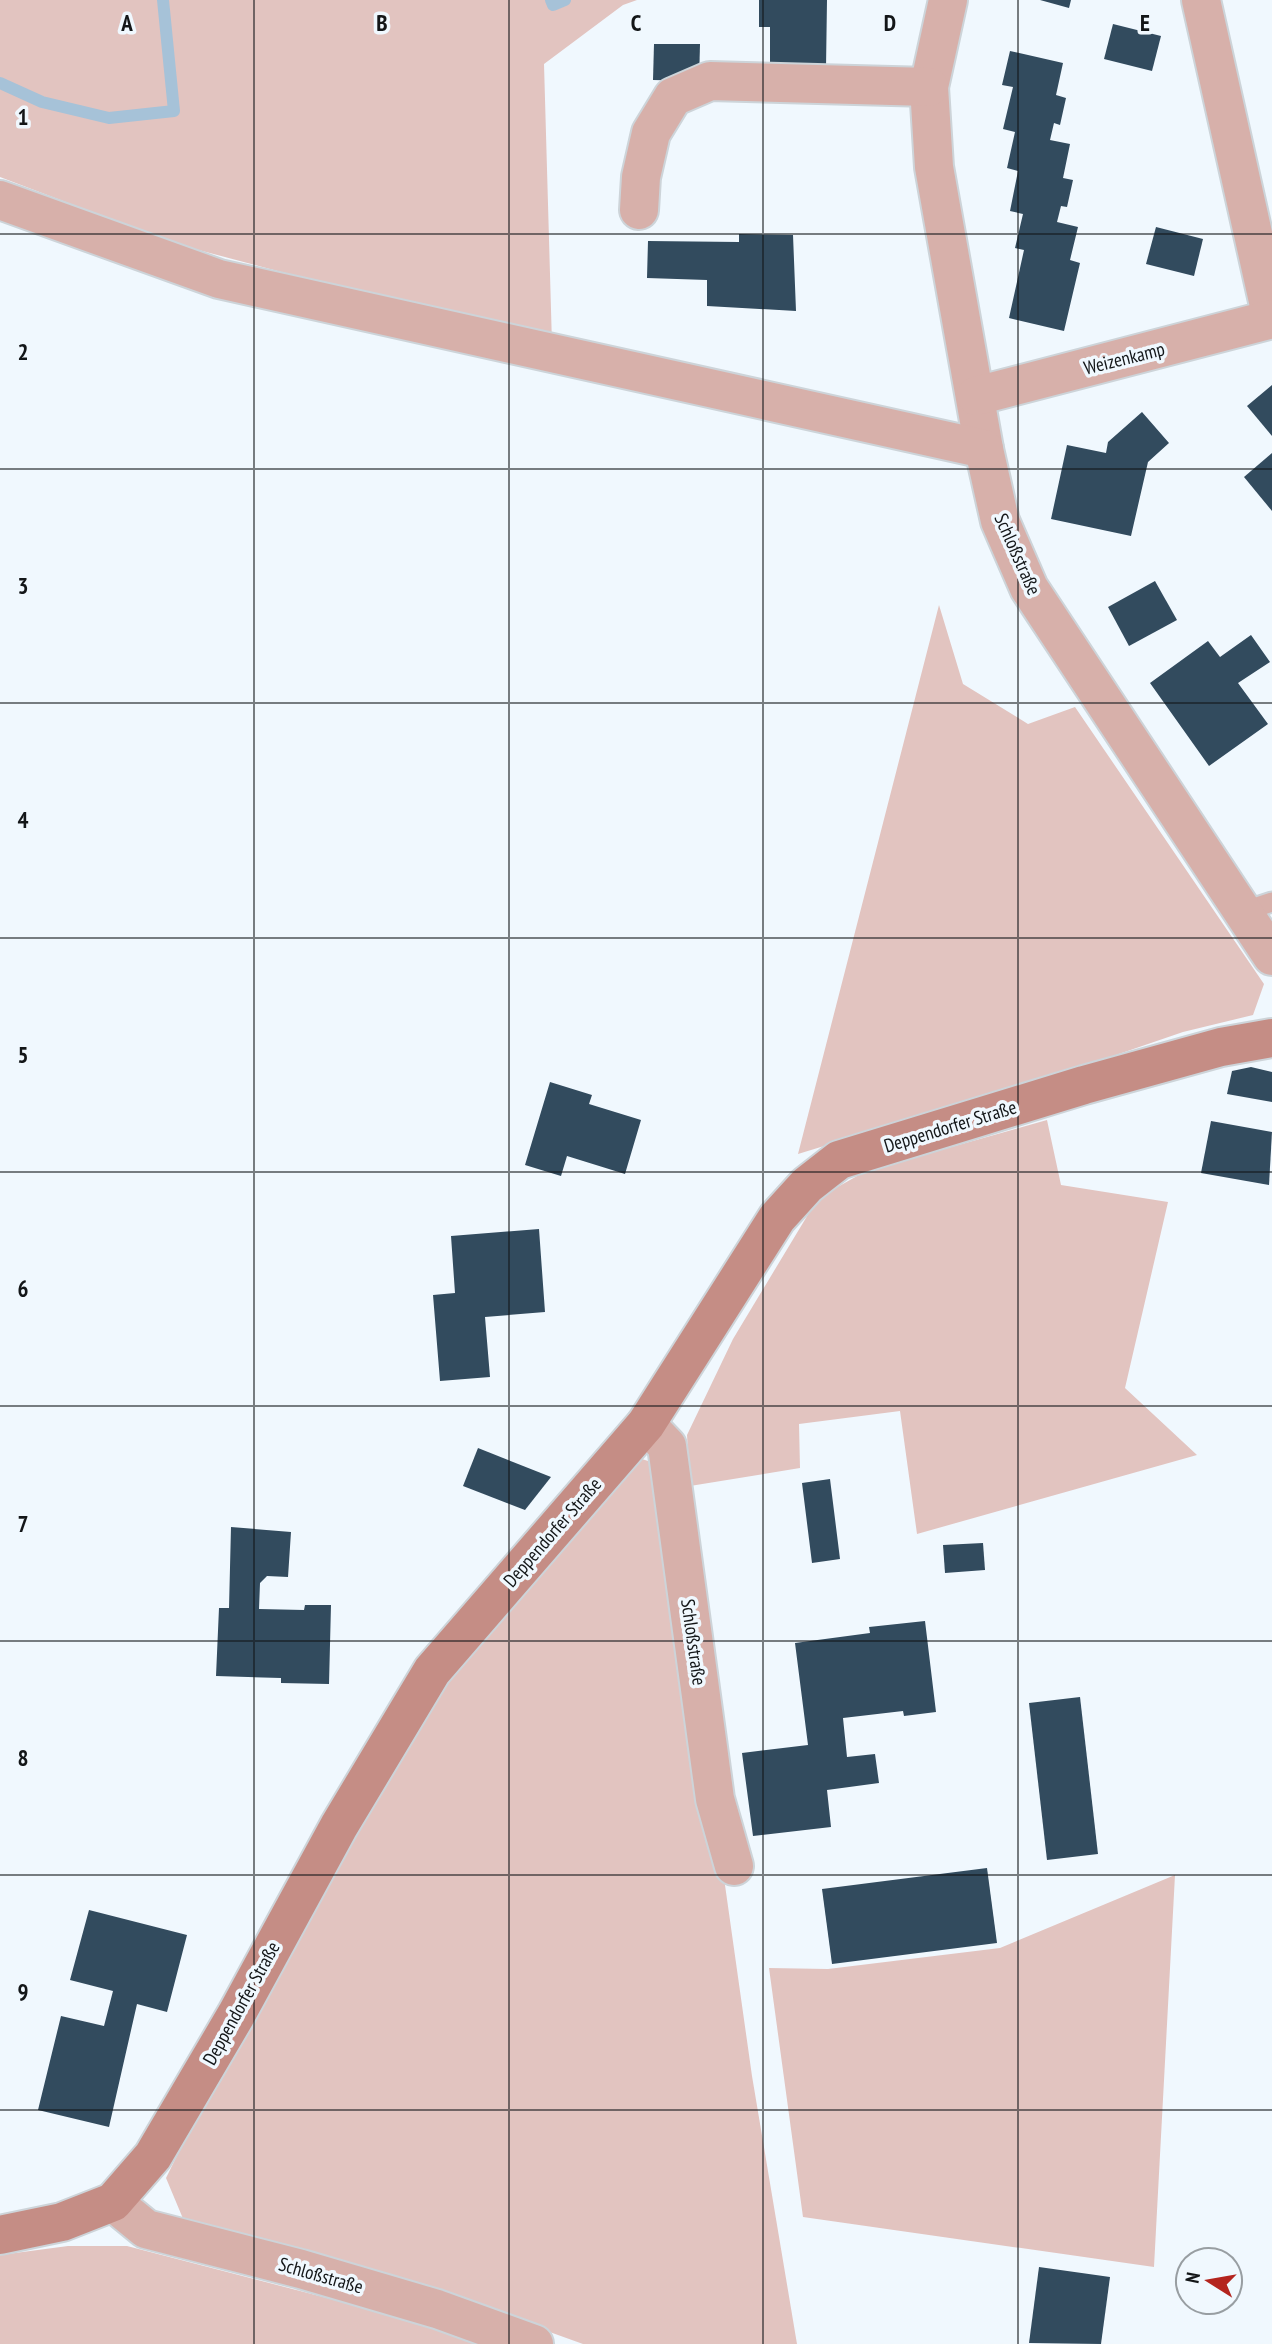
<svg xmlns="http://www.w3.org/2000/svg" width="1272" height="2344" viewBox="0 0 1272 2344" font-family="'PT Sans Narrow',sans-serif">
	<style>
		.green { fill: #e2c4c0 }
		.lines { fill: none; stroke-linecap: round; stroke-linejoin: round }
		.stream { stroke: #a6c2d8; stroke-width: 12 }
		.building { fill: #324b5e }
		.lane-casing { stroke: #cdd4d9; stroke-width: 23 }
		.street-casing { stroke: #cdd4d9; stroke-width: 42 }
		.secondary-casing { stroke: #cdd4d9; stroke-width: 42 }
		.lane { stroke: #d7b0aa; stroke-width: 19 }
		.street { stroke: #d7b0aa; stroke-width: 38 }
		.secondary { stroke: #c58d85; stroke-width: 38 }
		.grid { fill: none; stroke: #131618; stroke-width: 2; stroke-opacity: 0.55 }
		.labels { text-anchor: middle; stroke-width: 7; stroke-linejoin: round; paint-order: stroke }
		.street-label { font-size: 19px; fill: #131618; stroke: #f0f8fe }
		.grid-label { font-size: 23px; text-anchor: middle; font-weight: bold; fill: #131618; stroke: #f0f8fe; stroke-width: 7; stroke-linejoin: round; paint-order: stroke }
	</style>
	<rect width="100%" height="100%" fill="#f0f8fe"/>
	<g class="green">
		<path d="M 0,0 L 637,0 L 623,5 L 544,64 L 552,344 L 176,244 L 0,177 Z"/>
		<path d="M 939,605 L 963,684 L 1028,724 L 1075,707 L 1264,984 L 1253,1015 L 1183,1032 L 1078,1068 L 798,1154 Z"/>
		<path d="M 1047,1120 L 1061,1185 L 1168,1202 L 1125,1388 L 1197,1455 L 917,1534 L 900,1411 L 799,1424 L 800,1468 L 690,1486 L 687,1435 L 733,1339 L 818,1198 L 866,1171 Z"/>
		<path d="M 636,1457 L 651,1462 L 724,1878 L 752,2076 L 797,2344 L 583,2344 L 438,2292 L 184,2221 L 166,2178 L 206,2097 L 334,1867 L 433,1701 L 552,1553 Z"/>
		<path d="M 1175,1875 L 1154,2267 L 803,2217 L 769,1968 L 828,1969 L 1000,1948 Z"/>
		<path d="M 68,2246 L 127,2246 L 431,2325 L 481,2344 L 0,2344 L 0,2255 Z"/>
	</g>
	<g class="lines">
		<g class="stream">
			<path d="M 551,0 L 553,5 L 565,0"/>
			<path d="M 0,83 L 42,102 L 109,118 L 174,111 L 163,0"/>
		</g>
	</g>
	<g class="building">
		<path d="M 759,0 L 827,0 L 826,68 L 770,67 L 770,27 L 759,27 Z"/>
		<path d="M 1040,0 L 1071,0 L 1069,8 Z"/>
		<path d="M 1113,24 L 1161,36 L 1152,71 L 1104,59 Z"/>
		<path d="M 654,44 L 700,44 L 699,81 L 653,80 Z"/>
		<path d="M 1010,51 L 1063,63 L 1056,95 L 1066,98 L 1060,125 L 1054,123 L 1050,140 L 1070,144 L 1063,178 L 1073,180 L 1067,207 L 1061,206 L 1057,222 L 1078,227 L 1070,260 L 1080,263 L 1064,331 L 1009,318 L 1024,250 L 1015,248 L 1023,214 L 1010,211 L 1018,171 L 1007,168 L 1015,132 L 1003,129 L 1013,87 L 1002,85 Z"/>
		<path d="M 1156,227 L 1203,239 L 1194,276 L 1146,264 Z"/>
		<path d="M 739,234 L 793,235 L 796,311 L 707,306 L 707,280 L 647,278 L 648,241 L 739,242 Z"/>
		<path d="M 1272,385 L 1272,436 L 1247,406 Z"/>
		<path d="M 1142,412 L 1169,443 L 1148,462 L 1131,536 L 1051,519 L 1067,445 L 1106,453 L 1108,442 Z"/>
		<path d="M 1272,453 L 1272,511 L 1244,477 Z"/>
		<path d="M 1155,581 L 1177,620 L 1129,646 L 1108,607 Z"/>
		<path d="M 1251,635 L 1270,662 L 1238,683 L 1268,724 L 1209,766 L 1150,683 L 1208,641 L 1220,657 Z"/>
		<path d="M 1251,1067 L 1272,1072 L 1272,1102 L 1227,1094 L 1232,1071 Z"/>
		<path d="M 550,1082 L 592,1095 L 589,1104 L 641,1120 L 625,1174 L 567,1156 L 561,1176 L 525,1165 Z"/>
		<path d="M 1211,1121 L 1272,1132 L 1269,1185 L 1201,1173 Z"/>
		<path d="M 539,1229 L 545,1312 L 485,1317 L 490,1377 L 440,1381 L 433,1295 L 455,1293 L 451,1236 Z"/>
		<path d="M 478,1448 L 551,1477 L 525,1510 L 463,1486 Z"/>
		<path d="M 830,1479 L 840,1559 L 812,1563 L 802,1483 Z"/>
		<path d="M 231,1527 L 291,1532 L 288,1577 L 267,1576 L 260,1583 L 259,1609 L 304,1610 L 305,1605 L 331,1605 L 329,1684 L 281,1683 L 281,1678 L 216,1676 L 219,1608 L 229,1608 Z"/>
		<path d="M 983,1543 L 985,1570 L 945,1573 L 943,1545 Z"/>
		<path d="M 925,1621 L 936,1712 L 904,1716 L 903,1711 L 843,1718 L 847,1757 L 875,1754 L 879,1783 L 827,1790 L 831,1827 L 753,1836 L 742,1753 L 808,1745 L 795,1643 L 870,1633 L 869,1627 Z"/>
		<path d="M 1080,1697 L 1098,1854 L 1047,1860 L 1029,1703 Z"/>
		<path d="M 987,1868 L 997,1943 L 832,1964 L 822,1889 Z"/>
		<path d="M 89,1910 L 187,1935 L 167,2012 L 137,2004 L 109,2127 L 38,2110 L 61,2016 L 104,2026 L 113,1991 L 70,1980 Z"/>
		<path d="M 1039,2267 L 1110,2277 L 1101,2344 L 1029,2343 Z"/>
	</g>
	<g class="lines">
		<defs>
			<path id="lane" d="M 1242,912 L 1272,902"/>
			<g id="street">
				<path d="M 948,0 L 929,87 L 934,167 L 984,449 L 1000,521 L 1029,588 L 1272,956"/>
				<path d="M 1201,0 L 1272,319"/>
				<path d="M 0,200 L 219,279 L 984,449"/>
				<path d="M 639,210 L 641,177 L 651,133 L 673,97 L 710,81 L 929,87"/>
				<path d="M 976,396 L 1272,319"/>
				<path d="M 646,1424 L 667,1446 L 715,1799 L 734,1866"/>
				<path d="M 113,2202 L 146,2229 L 301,2269 L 437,2309 L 534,2344"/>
			</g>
			<path id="secondary" d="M 0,2235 L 62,2222 L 113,2202 L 153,2156 L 236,2015 L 339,1826 L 432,1671 L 646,1424 L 777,1218 L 807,1185 L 839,1160 L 1084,1085 L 1221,1047 L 1272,1038"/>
		</defs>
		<use href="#lane" class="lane-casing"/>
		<use href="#street" class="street-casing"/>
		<use href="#secondary" class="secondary-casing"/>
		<use href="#lane" class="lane"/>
		<use href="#street" class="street"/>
		<use href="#secondary" class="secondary"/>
	</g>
	<path class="grid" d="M 254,0 L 254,2344M 509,0 L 509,2344M 763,0 L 763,2344M 1018,0 L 1018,2344M 0,234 L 1272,234M 0,469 L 1272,469M 0,703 L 1272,703M 0,938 L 1272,938M 0,1172 L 1272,1172M 0,1406 L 1272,1406M 0,1641 L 1272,1641M 0,1875 L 1272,1875M 0,2110 L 1272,2110"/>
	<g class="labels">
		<g class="street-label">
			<text transform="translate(1124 358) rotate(-14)" y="7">Weizenkamp</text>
			<text transform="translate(1018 554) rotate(66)" y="7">Schloßstraße</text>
			<text transform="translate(950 1126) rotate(-17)" y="7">Deppendorfer Straße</text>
			<text transform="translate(552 1532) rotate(-49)" y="7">Deppendorfer Straße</text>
			<text transform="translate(694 1642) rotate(82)" y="7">Schloßstraße</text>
			<text transform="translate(241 2003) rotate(-61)" y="7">Deppendorfer Straße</text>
			<text transform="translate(321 2275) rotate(16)" y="7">Schloßstraße</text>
		</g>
	</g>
	<g class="grid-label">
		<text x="127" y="31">A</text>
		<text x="382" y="31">B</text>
		<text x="636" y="31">C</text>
		<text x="890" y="31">D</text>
		<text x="1145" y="31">E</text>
		<text x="23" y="125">1</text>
		<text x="23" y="360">2</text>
		<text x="23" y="594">3</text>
		<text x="23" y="828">4</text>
		<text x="23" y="1063">5</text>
		<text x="23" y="1297">6</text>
		<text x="23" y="1532">7</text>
		<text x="23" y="1766">8</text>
		<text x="23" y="2000">9</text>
	</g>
	<g transform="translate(1209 2281) rotate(281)"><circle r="33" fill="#f0f8fe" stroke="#989ea2" stroke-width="2"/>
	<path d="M0-5L12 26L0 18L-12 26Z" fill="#b4241e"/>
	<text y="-10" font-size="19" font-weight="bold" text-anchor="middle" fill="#131618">N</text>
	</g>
</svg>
